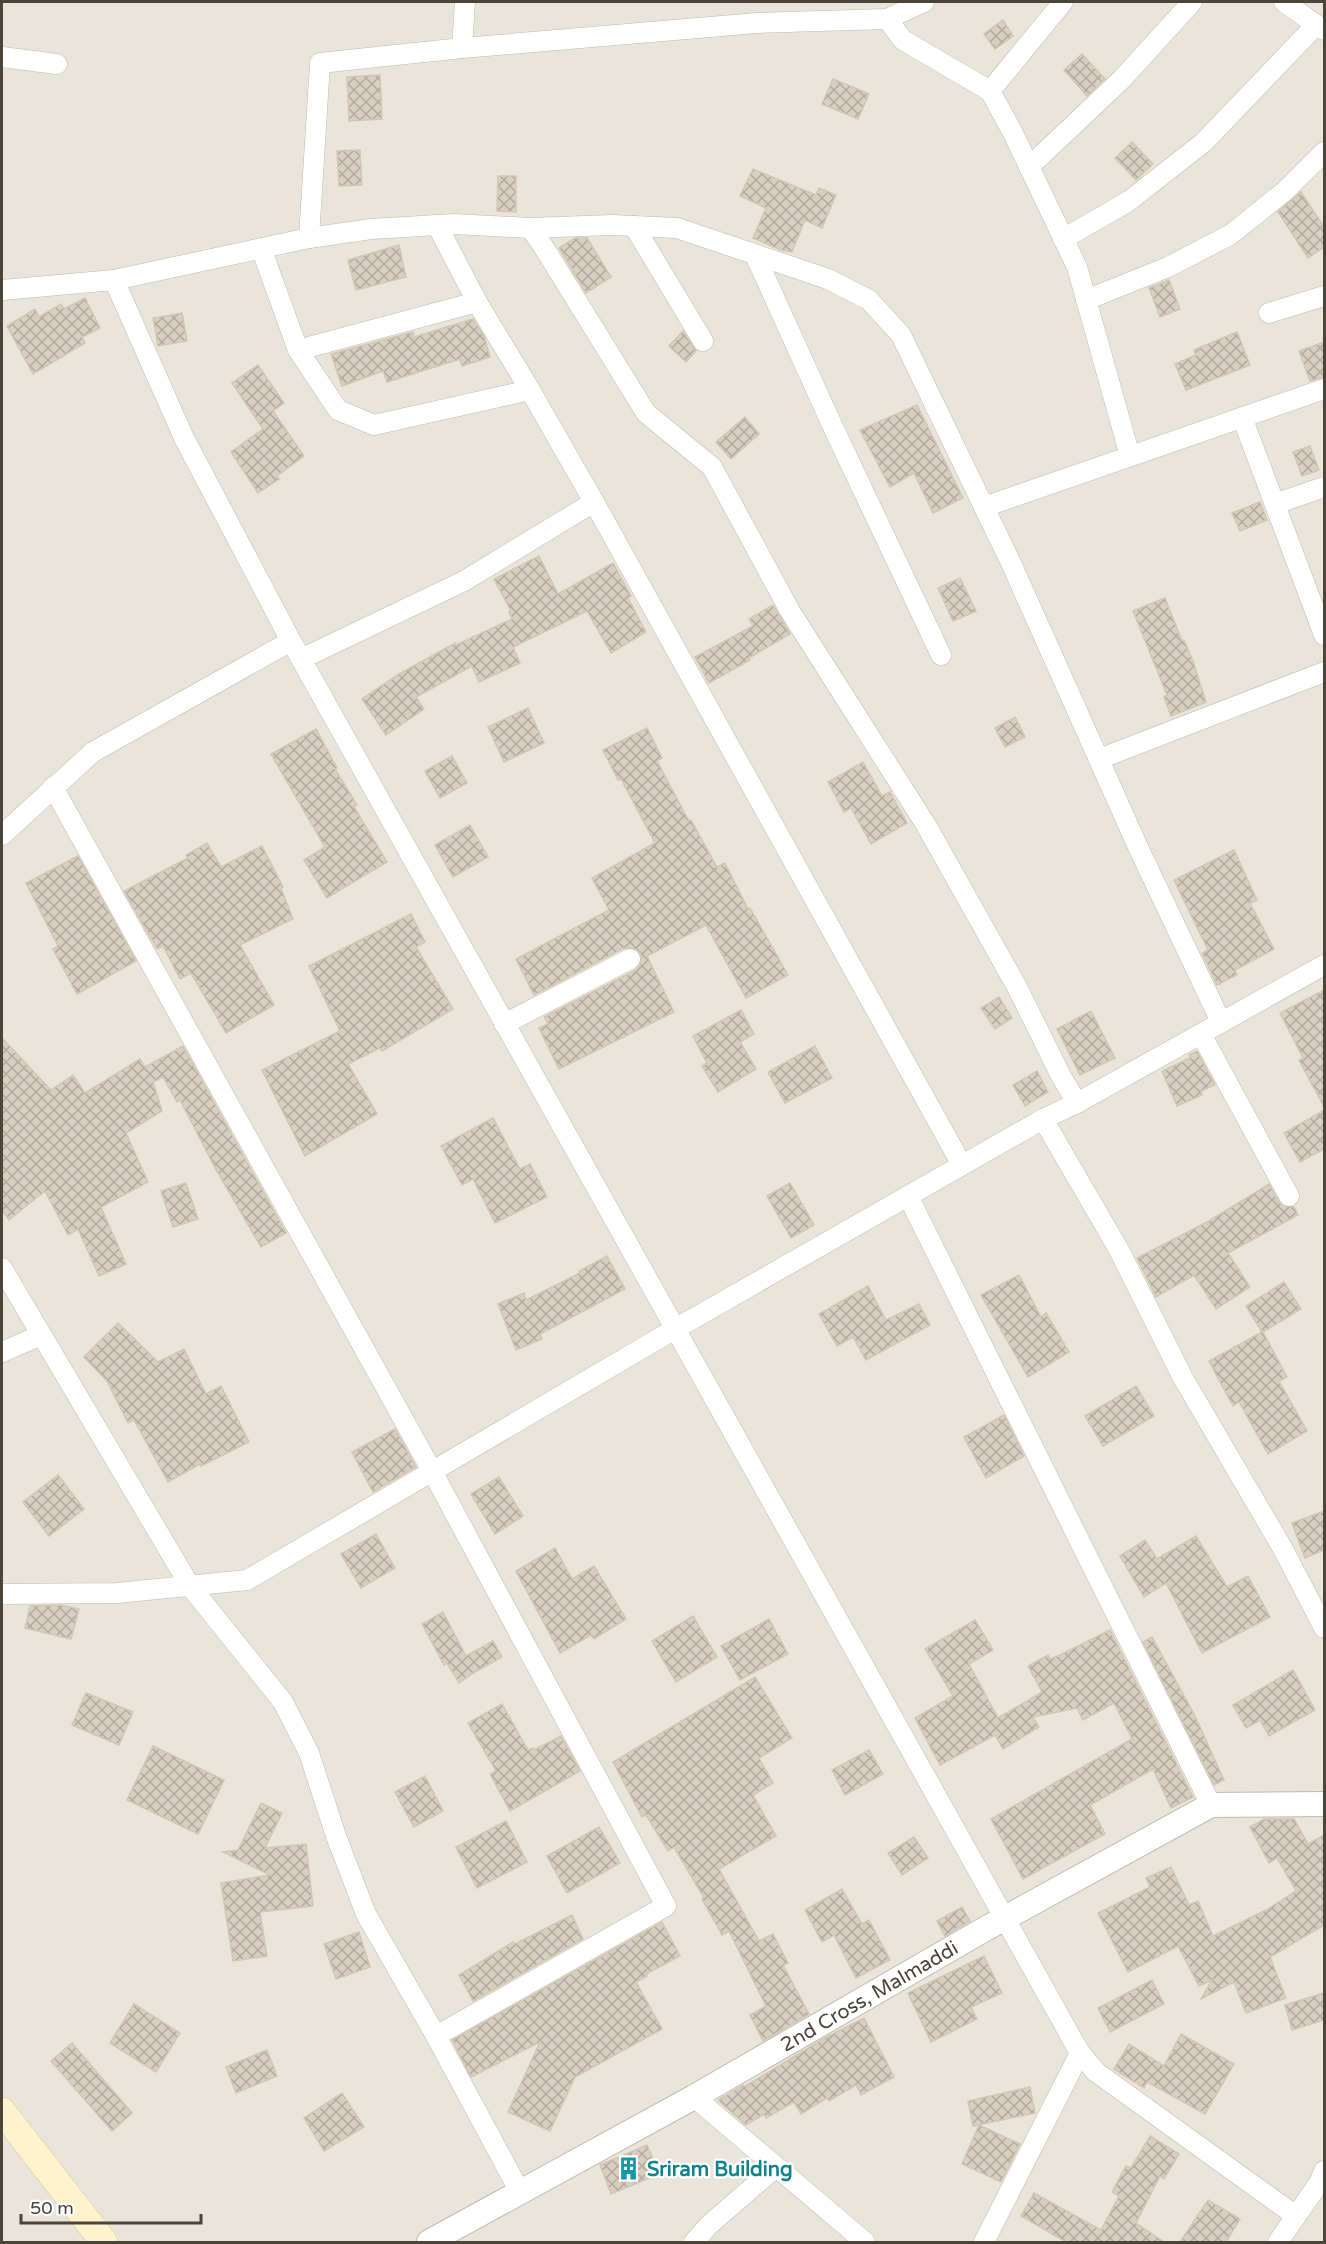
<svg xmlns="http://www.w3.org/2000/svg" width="1326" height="2244" viewBox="0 0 1326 2244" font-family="'Varela Round',sans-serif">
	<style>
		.residential { fill: #eae5da }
		.building { fill: url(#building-cross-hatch); stroke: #d3c7b4; stroke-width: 1.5 }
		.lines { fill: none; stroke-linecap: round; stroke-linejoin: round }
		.minor-casing { stroke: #c2bbae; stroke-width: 21 }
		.tertiary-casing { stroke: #c2bbae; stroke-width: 26 }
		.secondary-casing { stroke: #d6c79b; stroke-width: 28 }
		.minor { stroke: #fff; stroke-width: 20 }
		.tertiary { stroke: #fff; stroke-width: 24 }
		.secondary { stroke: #fff3cd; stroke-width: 27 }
		.labels { text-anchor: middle; stroke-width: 4.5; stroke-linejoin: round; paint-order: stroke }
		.street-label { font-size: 20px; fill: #4b4439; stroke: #fff }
		.culture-label { font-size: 20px; font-weight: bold; fill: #0d838f; stroke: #fff; text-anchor: start }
	</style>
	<defs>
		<pattern id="building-cross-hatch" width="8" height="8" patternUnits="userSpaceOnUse" patternTransform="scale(1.5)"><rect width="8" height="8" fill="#d8cfc1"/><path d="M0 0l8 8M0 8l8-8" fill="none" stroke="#b1aa9e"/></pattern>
	</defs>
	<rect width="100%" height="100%" fill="#f6f3ec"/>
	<rect class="residential" x="2" y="2" width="1322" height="2240"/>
	<g class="building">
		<path d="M 1003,20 L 1013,36 L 995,49 L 984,34 Z"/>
		<path d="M 1082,54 L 1105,79 L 1087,96 L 1064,70 Z"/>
		<path d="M 380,75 L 382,119 L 349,121 L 347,77 Z"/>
		<path d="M 833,79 L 869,94 L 858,119 L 822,104 Z"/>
		<path d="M 1132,142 L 1153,164 L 1136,180 L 1115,158 Z"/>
		<path d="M 360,150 L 362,185 L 339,186 L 337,151 Z"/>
		<path d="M 753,169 L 816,195 L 819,188 L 836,195 L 822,228 L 805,220 L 792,252 L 781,250 L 753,238 L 766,208 L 740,196 Z"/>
		<path d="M 498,176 L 516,176 L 516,212 L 497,211 Z"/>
		<path d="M 1301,192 L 1324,227 L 1324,247 L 1308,258 L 1278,212 Z"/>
		<path d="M 575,238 L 587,238 L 611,277 L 586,293 L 559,248 Z"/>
		<path d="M 399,245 L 406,277 L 356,290 L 348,260 Z"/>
		<path d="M 1169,280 L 1180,309 L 1160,317 L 1149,288 Z"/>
		<path d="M 85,298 L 100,328 L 82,337 L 85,343 L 33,374 L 7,326 L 35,309 L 39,317 L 61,304 L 64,309 Z"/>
		<path d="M 182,313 L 187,341 L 158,346 L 153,318 Z"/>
		<path d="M 473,319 L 484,336 L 490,357 L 462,366 L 460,359 L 387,382 L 383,371 L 342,386 L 331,354 L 413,332 L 414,337 Z"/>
		<path d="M 683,331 L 696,351 L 686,362 L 669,346 Z"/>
		<path d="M 1237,332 L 1250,365 L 1186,390 L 1175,364 L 1196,355 L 1194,350 Z"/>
		<path d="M 1324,342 L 1324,377 L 1310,381 L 1299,351 Z"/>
		<path d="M 258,365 L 284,403 L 273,411 L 304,456 L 277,476 L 279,479 L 258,493 L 231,452 L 263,429 L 232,383 Z"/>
		<path d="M 917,405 L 963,498 L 933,513 L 914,473 L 890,487 L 860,430 Z"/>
		<path d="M 745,417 L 759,434 L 731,459 L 716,442 Z"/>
		<path d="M 1310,446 L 1319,470 L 1302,476 L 1293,452 Z"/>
		<path d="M 1260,502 L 1267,520 L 1240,531 L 1232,513 Z"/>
		<path d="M 539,556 L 558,594 L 613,563 L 631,596 L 628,598 L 646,632 L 611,653 L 587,611 L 513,647 L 520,663 L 479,682 L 472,666 L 416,697 L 424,709 L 386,735 L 362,699 L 399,674 L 455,643 L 456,645 L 512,619 L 509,612 L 511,611 L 494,579 Z"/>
		<path d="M 960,578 L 976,611 L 953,621 L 938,588 Z"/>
		<path d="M 1165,598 L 1182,641 L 1184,640 L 1193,661 L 1206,702 L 1171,716 L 1164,697 L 1167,695 L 1133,611 Z"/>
		<path d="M 773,605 L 790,634 L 749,658 L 750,660 L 709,683 L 695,657 L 753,626 L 749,619 Z"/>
		<path d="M 528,708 L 544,743 L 504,762 L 488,727 Z"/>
		<path d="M 1015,717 L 1025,737 L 1005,747 L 995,728 Z"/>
		<path d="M 647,728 L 662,758 L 657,761 L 689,821 L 691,820 L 717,867 L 725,863 L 748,909 L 750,908 L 788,975 L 746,998 L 706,925 L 647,956 L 674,1012 L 559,1069 L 539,1028 L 548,1024 L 544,1017 L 636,970 L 640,965 L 641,954 L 636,949 L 624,948 L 534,995 L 516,959 L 609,910 L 592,878 L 655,843 L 621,779 L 618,780 L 603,750 Z"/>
		<path d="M 316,729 L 337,768 L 335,769 L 357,805 L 354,807 L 387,862 L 327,898 L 304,860 L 325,847 L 271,754 Z"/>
		<path d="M 452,756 L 467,783 L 440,798 L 425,771 Z"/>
		<path d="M 863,762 L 882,796 L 890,792 L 907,823 L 871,844 L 851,808 L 844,812 L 828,782 Z"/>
		<path d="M 470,825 L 488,857 L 453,877 L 435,845 Z"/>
		<path d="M 207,843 L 221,867 L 262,846 L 283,887 L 281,888 L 293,919 L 240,945 L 274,1005 L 226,1033 L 191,973 L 180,979 L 163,946 L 157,949 L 124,891 L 188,858 L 186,855 Z"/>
		<path d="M 1234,850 L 1257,900 L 1250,903 L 1274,949 L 1235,970 L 1237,975 L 1217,985 L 1202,953 L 1208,950 L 1174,880 Z"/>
		<path d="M 78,856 L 136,961 L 77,994 L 53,949 L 58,946 L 26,883 Z"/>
		<path d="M 411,914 L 425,942 L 416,947 L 453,1009 L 382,1051 L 380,1048 L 348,1064 L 377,1114 L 305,1156 L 262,1070 L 340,1031 L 309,966 Z"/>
		<path d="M 1324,990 L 1324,1107 L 1299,1060 L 1303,1058 L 1280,1013 Z"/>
		<path d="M 999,997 L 1012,1018 L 995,1029 L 981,1008 Z"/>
		<path d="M 741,1010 L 754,1034 L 740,1042 L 756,1069 L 718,1092 L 702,1066 L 707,1063 L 693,1036 Z"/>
		<path d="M 1091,1011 L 1115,1058 L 1080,1075 L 1057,1029 Z"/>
		<path d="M 2,1038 L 51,1090 L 73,1075 L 85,1093 L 140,1059 L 145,1067 L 183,1046 L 286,1233 L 261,1247 L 215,1168 L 180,1100 L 177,1102 L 163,1077 L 153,1082 L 162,1111 L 126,1133 L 148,1182 L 101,1207 L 126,1264 L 99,1276 L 78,1229 L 68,1235 L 45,1191 L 9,1220 L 2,1210 Z"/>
		<path d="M 815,1046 L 832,1078 L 785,1103 L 768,1072 Z"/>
		<path d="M 1197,1051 L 1215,1085 L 1201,1091 L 1202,1095 L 1177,1106 L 1162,1071 L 1190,1058 L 1189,1055 Z"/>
		<path d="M 1037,1071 L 1048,1092 L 1025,1106 L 1013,1085 Z"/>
		<path d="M 1324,1110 L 1324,1149 L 1300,1162 L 1284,1133 Z"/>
		<path d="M 493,1118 L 520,1169 L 530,1164 L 547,1197 L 495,1223 L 473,1179 L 462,1185 L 441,1146 Z"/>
		<path d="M 186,1183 L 198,1219 L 173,1227 L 161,1191 Z"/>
		<path d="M 790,1183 L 814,1225 L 791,1238 L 767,1196 Z"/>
		<path d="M 1269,1184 L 1279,1202 L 1283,1206 L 1294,1207 L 1298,1215 L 1228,1253 L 1250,1287 L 1216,1309 L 1194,1275 L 1156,1297 L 1137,1258 L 1209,1221 Z"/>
		<path d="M 607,1256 L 625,1289 L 540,1334 L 542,1339 L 516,1350 L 498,1304 L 524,1293 L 526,1300 L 580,1273 L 579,1271 Z"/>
		<path d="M 1019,1275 L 1041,1317 L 1046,1313 L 1069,1352 L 1028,1377 L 981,1295 Z"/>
		<path d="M 1284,1282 L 1301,1309 L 1263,1332 L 1287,1377 L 1279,1381 L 1307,1431 L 1268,1454 L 1239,1402 L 1233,1406 L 1209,1361 L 1262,1332 L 1246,1306 Z"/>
		<path d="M 868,1286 L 886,1320 L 919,1304 L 930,1325 L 866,1360 L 853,1337 L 837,1346 L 819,1314 Z"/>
		<path d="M 118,1323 L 158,1362 L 184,1349 L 206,1394 L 221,1386 L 249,1442 L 201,1466 L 200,1464 L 168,1482 L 134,1420 L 128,1423 L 107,1381 L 84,1357 Z"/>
		<path d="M 1136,1386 L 1154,1416 L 1103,1446 L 1085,1416 Z"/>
		<path d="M 1004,1415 L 1024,1456 L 986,1478 L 964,1437 Z"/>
		<path d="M 395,1429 L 416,1467 L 373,1492 L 352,1452 Z"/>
		<path d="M 58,1475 L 84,1509 L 49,1536 L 23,1502 Z"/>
		<path d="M 499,1477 L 523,1516 L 495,1534 L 471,1494 Z"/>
		<path d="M 1324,1511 L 1324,1550 L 1305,1558 L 1292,1523 Z"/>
		<path d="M 376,1534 L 395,1568 L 361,1588 L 341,1554 Z"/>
		<path d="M 1196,1536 L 1227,1587 L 1248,1576 L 1270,1617 L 1202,1653 L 1166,1583 L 1144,1597 L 1120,1556 L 1145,1540 L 1157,1559 Z"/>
		<path d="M 555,1548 L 572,1579 L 594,1566 L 626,1619 L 594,1639 L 591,1635 L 560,1653 L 516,1571 Z"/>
		<path d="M 61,1605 L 79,1609 L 71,1639 L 25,1628 L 30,1606 Z"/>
		<path d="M 443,1612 L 466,1656 L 493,1641 L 502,1657 L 475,1672 L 459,1683 L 447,1663 L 444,1665 L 422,1624 Z"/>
		<path d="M 693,1616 L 717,1657 L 676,1682 L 652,1641 Z"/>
		<path d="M 769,1619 L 788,1654 L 740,1680 L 721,1646 Z"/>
		<path d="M 975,1620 L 993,1650 L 969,1664 L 998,1718 L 1042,1692 L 1028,1666 L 1048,1655 L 1050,1659 L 1060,1655 L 1110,1630 L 1193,1797 L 1171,1808 L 1153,1769 L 1090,1805 L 1105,1834 L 1023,1879 L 991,1819 L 1132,1739 L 1114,1703 L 1083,1720 L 1077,1708 L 1033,1717 L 1039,1727 L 1003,1749 L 995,1735 L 940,1765 L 915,1718 L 953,1696 L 925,1649 Z"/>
		<path d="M 1152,1637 L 1195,1716 L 1224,1780 L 1214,1785 L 1143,1642 Z"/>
		<path d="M 1293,1670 L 1315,1710 L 1269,1736 L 1260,1720 L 1246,1728 L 1233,1705 Z"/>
		<path d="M 755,1677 L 792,1738 L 759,1758 L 773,1783 L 753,1795 L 776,1836 L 719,1869 L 759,1941 L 773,1934 L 788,1963 L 783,1965 L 809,2014 L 763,2041 L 750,2015 L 766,2006 L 729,1931 L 722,1935 L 702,1899 L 704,1898 L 674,1847 L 668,1851 L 646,1815 L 642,1817 L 613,1762 Z"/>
		<path d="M 86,1693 L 133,1712 L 119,1745 L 72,1725 Z"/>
		<path d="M 502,1704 L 528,1750 L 533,1748 L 534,1750 L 561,1736 L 580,1771 L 510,1811 L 490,1774 L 496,1771 L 468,1723 Z"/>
		<path d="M 153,1746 L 224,1780 L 198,1834 L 127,1800 Z"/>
		<path d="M 869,1750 L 883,1774 L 845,1795 L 832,1770 Z"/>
		<path d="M 425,1776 L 443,1811 L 414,1827 L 395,1792 Z"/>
		<path d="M 261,1803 L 282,1813 L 265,1848 L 306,1844 L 313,1906 L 260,1912 L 267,1956 L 233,1961 L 221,1883 L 270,1875 L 223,1852 L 238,1850 Z"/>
		<path d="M 1264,1819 L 1294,1819 L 1308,1844 L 1324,1835 L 1324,1925 L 1270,1957 L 1286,1998 L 1246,2013 L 1234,1982 L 1201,1999 L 1212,1980 L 1199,1986 L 1178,1946 L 1128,1972 L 1098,1913 L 1150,1887 L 1146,1878 L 1171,1867 L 1189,1905 L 1198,1901 L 1213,1936 L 1268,1909 L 1296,1891 L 1277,1858 L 1269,1863 L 1250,1827 Z"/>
		<path d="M 506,1821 L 527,1862 L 477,1888 L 456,1847 Z"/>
		<path d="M 599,1827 L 620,1863 L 567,1893 L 547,1856 Z"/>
		<path d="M 914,1837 L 928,1858 L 902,1875 L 888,1853 Z"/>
		<path d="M 842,1889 L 862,1924 L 869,1920 L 890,1960 L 856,1978 L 834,1935 L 822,1942 L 805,1910 Z"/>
		<path d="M 962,1907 L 970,1921 L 945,1936 L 937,1921 Z"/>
		<path d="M 572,1915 L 583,1939 L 473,2001 L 459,1975 L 513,1942 L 515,1944 Z"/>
		<path d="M 662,1922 L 680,1956 L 646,1974 L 647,1976 L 636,1982 L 662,2029 L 575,2077 L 550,2131 L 508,2112 L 540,2042 L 471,2077 L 452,2040 Z"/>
		<path d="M 359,1932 L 370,1967 L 336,1979 L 324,1944 Z"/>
		<path d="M 984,1956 L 1002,1993 L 971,2007 L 977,2019 L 931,2042 L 908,1993 Z"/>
		<path d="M 1152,1980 L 1164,2004 L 1110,2032 L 1098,2008 Z"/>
		<path d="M 1324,1993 L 1324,2020 L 1292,2030 L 1285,2005 Z"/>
		<path d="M 134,2004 L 180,2033 L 156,2072 L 110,2043 Z"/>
		<path d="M 864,2018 L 894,2077 L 861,2095 L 856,2085 L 829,2101 L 827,2098 L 801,2114 L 794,2102 L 766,2118 L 764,2114 L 746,2125 L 718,2100 L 743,2085 L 744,2087 L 823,2039 Z"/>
		<path d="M 1181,2034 L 1234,2064 L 1205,2114 L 1147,2082 L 1144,2088 L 1114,2069 L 1129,2044 L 1164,2066 Z"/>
		<path d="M 72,2043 L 132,2113 L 112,2131 L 51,2061 Z"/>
		<path d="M 267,2050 L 277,2076 L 236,2093 L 226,2067 Z"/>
		<path d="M 1030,2087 L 1035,2113 L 973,2126 L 968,2101 Z"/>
		<path d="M 342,2093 L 364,2127 L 324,2151 L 304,2118 Z"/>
		<path d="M 979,2125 L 1020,2144 L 1001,2182 L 962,2164 Z"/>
		<path d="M 1150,2136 L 1179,2154 L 1164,2179 L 1160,2176 L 1136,2223 L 1164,2242 L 1066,2242 L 1021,2216 L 1034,2193 L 1101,2230 L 1119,2196 L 1112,2192 L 1126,2166 L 1131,2168 Z"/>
		<path d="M 647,2145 L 659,2174 L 611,2194 L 600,2165 Z"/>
		<path d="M 1208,2200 L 1240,2219 L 1226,2242 L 1180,2242 Z"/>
	</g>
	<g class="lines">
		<defs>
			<g id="minor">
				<path d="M 1284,2 L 1324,30"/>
				<path d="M 887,19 L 903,40 L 990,91 L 1013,133 L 1077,267 L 1130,456"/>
				<path d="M 462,48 L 465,2"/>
				<path d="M 2,57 L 57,64"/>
				<path d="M 990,91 L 1063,2"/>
				<path d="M 1029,167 L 1122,79 L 1192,2"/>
				<path d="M 437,225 L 477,302 L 530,390 L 594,502 L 962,1165"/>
				<path d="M 634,226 L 703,341"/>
				<path d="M 530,228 L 543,246 L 646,413 L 712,467 L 790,611 L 926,825 L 1017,987 L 1061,1076 L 1077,1103"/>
				<path d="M 309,238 L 320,63 L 462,48 L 757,23 L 887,19 L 924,2"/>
				<path d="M 1063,239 L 1129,201 L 1204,142 L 1316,25"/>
				<path d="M 261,248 L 298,350 L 338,410 L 374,425 L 530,390"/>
				<path d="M 755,255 L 833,427 L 941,655"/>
				<path d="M 114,280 L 184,438 L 291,641 L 1080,2053 L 1096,2072 L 1296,2216"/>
				<path d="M 2,290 L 114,280 L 309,238 L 371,229 L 454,224 L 530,228 L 612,225 L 677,228 L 828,279 L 869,300 L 901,335 L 1011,563 L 1138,847 L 1221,1022"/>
				<path d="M 1086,300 L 1168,267 L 1230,235 L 1285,191 L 1324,152"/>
				<path d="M 1269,313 L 1324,296"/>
				<path d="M 298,350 L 477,302"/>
				<path d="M 1242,417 L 1324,635"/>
				<path d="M 1275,504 L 1324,487"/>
				<path d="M 984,507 L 1324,389"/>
				<path d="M 301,659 L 464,581 L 594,502"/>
				<path d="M 1099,759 L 1324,672"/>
				<path d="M 53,787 L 432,1471 L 666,1906 L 436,2036"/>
				<path d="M 2,835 L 93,752 L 291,641"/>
				<path d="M 504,1024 L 630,959"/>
				<path d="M 1201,1034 L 1289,1196"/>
				<path d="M 1043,1119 L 1119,1250 L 1183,1378 L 1283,1549 L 1324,1628"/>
				<path d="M 908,1196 L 1211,1805"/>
				<path d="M 2,1268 L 190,1586 L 283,1702 L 309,1753 L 336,1836 L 366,1914 L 436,2036 L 520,2192"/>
				<path d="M 2,1352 L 41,1335"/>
				<path d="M 2,1594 L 117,1593 L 247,1580 L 675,1329 L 1043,1119 L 1077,1103 L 1324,965"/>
				<path d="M 694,2097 L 865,2242"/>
				<path d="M 694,2242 L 709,2225 L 776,2167"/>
				<path d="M 984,2242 L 1080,2053"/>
				<path d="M 1278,2242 L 1319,2183 L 1324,2171"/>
			</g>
			<path id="tertiary" d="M 429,2242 L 694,2097 L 985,1929 L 1211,1805 L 1324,1804"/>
			<path id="secondary" d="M 2,2111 L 104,2242"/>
		</defs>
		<use href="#minor" class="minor-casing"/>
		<use href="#tertiary" class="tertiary-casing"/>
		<use href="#secondary" class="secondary-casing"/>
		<use href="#minor" class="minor"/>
		<use href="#tertiary" class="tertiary"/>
		<use href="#secondary" class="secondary"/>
	</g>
	<defs>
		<symbol id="building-bare" viewBox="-9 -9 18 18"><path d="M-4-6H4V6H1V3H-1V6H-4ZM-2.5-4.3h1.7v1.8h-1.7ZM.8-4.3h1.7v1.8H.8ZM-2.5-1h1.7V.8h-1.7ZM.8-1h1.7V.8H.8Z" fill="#0f9aa8" stroke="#fff" stroke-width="2.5" paint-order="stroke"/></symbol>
	</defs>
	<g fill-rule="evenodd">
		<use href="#building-bare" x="612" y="2152" width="33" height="33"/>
	</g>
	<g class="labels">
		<g class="street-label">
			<text transform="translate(869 1996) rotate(-30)" y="7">2nd Cross, Malmaddi</text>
		</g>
		<g class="culture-label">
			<text x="647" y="2176">Sriram Building</text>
		</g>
	</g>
	<rect width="1326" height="2244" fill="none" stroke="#4b4439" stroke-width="6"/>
	<path d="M21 2214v9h180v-9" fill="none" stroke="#4b4439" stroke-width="3"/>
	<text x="30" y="2214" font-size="18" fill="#4b4439" stroke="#ffffff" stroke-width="4.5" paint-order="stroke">50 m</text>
</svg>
